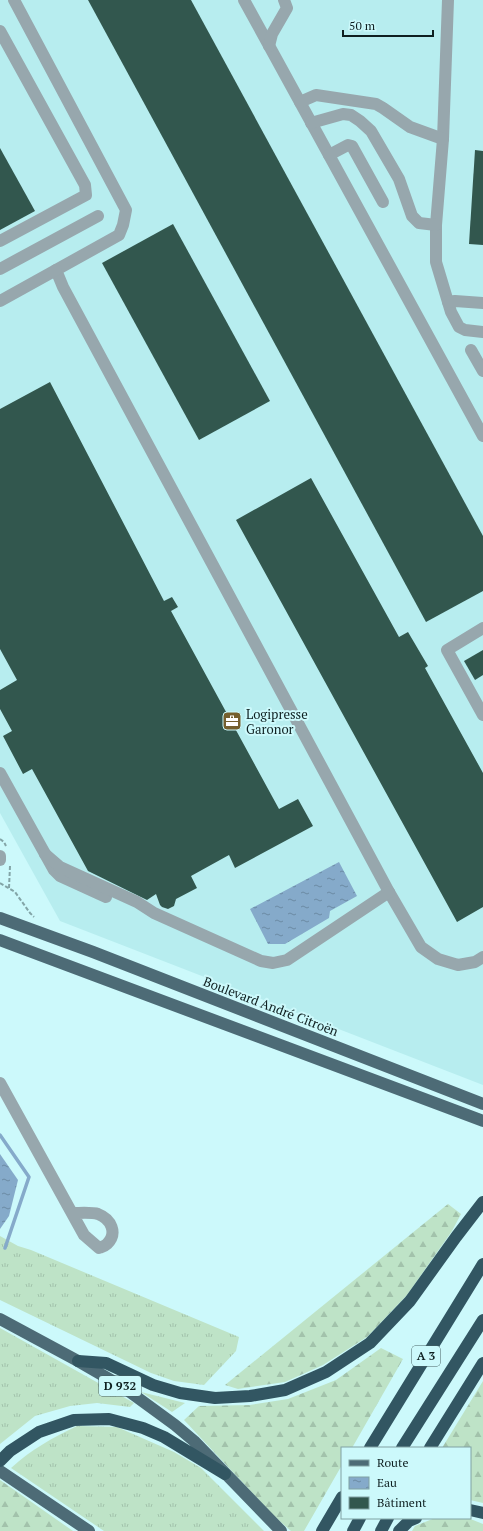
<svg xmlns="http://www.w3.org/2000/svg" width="483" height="1531" viewBox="0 0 483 1531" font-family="'PT Serif',serif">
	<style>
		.built { fill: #b7edef }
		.grass { fill: url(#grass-tufts) }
		.forest { fill: url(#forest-firs) }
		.water { fill: url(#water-ripples) }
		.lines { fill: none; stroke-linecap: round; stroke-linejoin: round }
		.stream { stroke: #85aaca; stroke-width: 3.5 }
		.building { fill: #32574e }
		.path { stroke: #83a5a7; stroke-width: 2; stroke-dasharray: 4 2; stroke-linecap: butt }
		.minor { stroke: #97a7ad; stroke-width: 12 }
		.major { stroke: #4d6b76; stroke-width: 12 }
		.highway { stroke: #325662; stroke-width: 12 }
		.labels { text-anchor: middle; stroke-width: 4; stroke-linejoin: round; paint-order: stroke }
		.shield { fill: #ccf9fb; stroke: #476062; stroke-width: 1 }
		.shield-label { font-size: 12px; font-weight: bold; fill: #0e1f20 }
		.poi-label { font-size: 13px; fill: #0e1f20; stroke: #ccf9fb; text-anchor: start }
		.street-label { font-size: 13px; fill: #0e1f20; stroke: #ccf9fb }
	</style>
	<defs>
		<pattern id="grass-tufts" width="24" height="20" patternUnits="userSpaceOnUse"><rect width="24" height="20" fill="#bee3c7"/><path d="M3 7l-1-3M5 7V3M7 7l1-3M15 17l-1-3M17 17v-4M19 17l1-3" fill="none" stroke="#a2c2ab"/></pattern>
		<pattern id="forest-firs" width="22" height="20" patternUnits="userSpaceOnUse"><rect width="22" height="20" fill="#bee3c7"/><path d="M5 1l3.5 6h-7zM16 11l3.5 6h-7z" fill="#a2c2ab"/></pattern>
		<pattern id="water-ripples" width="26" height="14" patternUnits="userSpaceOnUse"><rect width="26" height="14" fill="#85aaca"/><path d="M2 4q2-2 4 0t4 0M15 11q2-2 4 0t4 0" fill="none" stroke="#6b8aa4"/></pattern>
	</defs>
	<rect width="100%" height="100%" fill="#ccf9fb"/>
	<path class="built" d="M 0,0 L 483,0 L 483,1085 L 60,921 L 0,813 Z"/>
	<g class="grass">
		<path d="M 0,1236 L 18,1246 L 31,1250 L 239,1337 L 236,1351 L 204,1385 L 174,1381 L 151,1373 L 0,1300 Z"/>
		<path d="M 0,1328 L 9,1333 L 134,1403 L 130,1407 L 97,1403 L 70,1406 L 35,1416 L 0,1444 Z"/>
		<path d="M 141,1392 L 185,1403 L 172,1412 Z"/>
		<path d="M 77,1426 L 117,1427 L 174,1452 L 201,1468 L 264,1531 L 104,1531 L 11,1468 C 32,1449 52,1438 77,1426 Z"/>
	</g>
	<g class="forest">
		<path d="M 448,1204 L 461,1214 L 452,1231 L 407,1295 L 367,1337 L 323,1365 L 285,1382 L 238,1389 L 225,1385 Z"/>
		<path d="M 381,1348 L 403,1359 L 352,1448 L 342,1448 L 342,1465 L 304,1531 L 291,1531 L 274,1516 L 184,1420 L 199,1406 L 250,1405 L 288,1399 L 336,1380 Z"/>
		<path d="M 483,1381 L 483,1503 L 470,1500 L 470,1448 L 442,1448 Z"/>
		<path d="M 0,1480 L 73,1531 L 0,1531 Z"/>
		<path d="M 435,1518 L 468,1518 L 483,1524 L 483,1531 L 412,1531 L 415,1526 Z"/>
	</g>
	<g class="water">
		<path d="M 339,862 L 357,896 L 330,911 L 329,918 L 285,944 L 268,944 L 250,909 Z"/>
		<path d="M 0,1154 L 18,1180 L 9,1216 L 0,1229 Z"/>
	</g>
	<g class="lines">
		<path class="stream" d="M 0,1135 L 29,1177 L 5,1248"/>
	</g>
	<g class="building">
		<path d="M 88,0 L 191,0 L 483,536 L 483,591 L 426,622 Z"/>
		<path d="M 0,148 L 35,211 L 0,230 Z"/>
		<path d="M 475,150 L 483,151 L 483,245 L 469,244 Z"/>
		<path d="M 173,224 L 270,401 L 199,440 L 102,263 Z"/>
		<path d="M 50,382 L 164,601 L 172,597 L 178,607 L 171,611 L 279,809 L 298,799 L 313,826 L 235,868 L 229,855 L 191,876 L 197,888 L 176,899 L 174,906 L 168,909 L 162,907 L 160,905 L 156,894 L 147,900 L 88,871 L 32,769 L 23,774 L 3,736 L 12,731 L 0,709 L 0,690 L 17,680 L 0,649 L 0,409 Z"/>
		<path d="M 311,478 L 399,637 L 408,632 L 428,666 L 425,668 L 483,773 L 483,907 L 457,922 L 236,520 Z"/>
		<path d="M 483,650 L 483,675 L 475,680 L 464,661 Z"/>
	</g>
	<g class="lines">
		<g class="path">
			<path d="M 0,839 L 4,842 L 6,846"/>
			<path d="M 0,883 L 15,892 L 30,913 L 34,917"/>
			<path d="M 9,888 L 10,866"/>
		</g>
		<g class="minor">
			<path d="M 14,0 L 126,210 L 123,225 L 119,235 L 56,270 L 63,287 L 389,892 L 421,947 L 438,959 L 458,965 L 475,962 L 483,957"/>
			<path d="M 244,0 L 483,436"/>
			<path d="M 448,0 L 443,139 L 436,225 L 436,262 L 451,312 L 459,327 L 465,330 L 483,332"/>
			<path d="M 0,31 L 85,185 L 86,195 L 0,241"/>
			<path d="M 269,46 L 272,34 L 287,8 L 284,0"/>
			<path d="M 300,102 L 316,95 L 376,104 L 383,108 L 410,127 L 443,139"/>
			<path d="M 311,123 L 343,114 L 351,115 L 360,121 L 371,131 L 399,179 L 412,216 L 419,223 L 436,225"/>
			<path d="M 329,155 L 348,145 L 352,146 L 383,202"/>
			<path d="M 0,269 L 98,216"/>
			<path d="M 0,301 L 56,270"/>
			<path d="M 448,302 L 455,301 L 483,303"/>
			<path d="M 471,350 L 483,371"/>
			<path d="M 483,628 L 447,650 L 483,715"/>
			<path d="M 0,773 L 54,870 L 60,876 L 106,897"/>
			<path d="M 45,854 L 60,867 L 137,902 L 154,913 L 261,961 L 273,963 L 287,960 L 389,892"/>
			<path d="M 0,856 L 0,860"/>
			<path d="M 0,1083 L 84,1235 L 99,1248 C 101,1247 105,1246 107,1244 C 118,1233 111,1219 98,1214 C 92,1212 80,1213 73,1213"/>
		</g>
		<g class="major">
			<path d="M 0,918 L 93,952 L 483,1104"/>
			<path d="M 0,940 L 483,1121"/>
			<path d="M 0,1319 L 78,1361 L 123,1387 L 175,1425 L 194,1441 L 281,1531"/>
			<path d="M 0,1471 L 89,1531"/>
		</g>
		<g class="highway">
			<path d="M 78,1361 L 106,1363 L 153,1385 L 180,1393 L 215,1398 L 250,1396 L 285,1390 L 326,1372 L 370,1343 L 410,1301 L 456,1237 L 483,1202"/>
			<path d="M 370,1448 L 483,1264"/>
			<path d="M 402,1448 L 483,1320"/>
			<path d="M 430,1448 L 483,1363"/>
			<path d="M 0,1461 L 10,1451 L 39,1432 L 74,1420 L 109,1419 L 143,1428 L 164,1437 L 225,1474"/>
			<path d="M 470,1510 L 483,1513"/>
			<path d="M 322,1531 L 342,1497"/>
			<path d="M 353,1531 L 360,1518"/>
			<path d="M 381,1531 L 388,1518"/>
			<path d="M 399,1531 L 409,1521 L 416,1518"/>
		</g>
	</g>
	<defs>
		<symbol id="office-square" viewBox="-11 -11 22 22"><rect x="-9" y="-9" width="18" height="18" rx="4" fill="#755f2e" stroke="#ccf9fb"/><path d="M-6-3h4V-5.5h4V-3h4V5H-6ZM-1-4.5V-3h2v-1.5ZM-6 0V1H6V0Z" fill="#fff"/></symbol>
	</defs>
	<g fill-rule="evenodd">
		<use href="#office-square" x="221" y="710" width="22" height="22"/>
	</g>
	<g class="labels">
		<g class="shield">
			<rect x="412" y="1346" width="28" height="20" rx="3"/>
			<rect x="99" y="1376" width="42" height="20" rx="3"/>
		</g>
		<g class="shield-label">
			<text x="426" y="1360">A 3</text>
			<text x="120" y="1390">D 932</text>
		</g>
		<g class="poi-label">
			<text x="246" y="719">Logipresse<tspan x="246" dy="15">Garonor</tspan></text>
		</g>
		<g class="street-label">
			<text transform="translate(271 1006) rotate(21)" y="5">Boulevard André Citroën</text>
		</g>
	</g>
	<rect x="341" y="1447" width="130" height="72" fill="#ccf9fb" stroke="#80a2a3"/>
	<rect x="349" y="1460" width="20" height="6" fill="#4d6b76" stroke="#80a2a3"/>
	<text x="377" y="1467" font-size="12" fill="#0e1f20">Route</text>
	<rect x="349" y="1477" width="20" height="12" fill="url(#water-ripples)" stroke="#80a2a3"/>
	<text x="377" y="1487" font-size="12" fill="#0e1f20">Eau</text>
	<rect x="349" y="1497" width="20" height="12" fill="#32574e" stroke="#80a2a3"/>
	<text x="377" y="1507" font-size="12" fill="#0e1f20">Bâtiment</text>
	<path d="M343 30v6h90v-6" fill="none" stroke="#0e1f20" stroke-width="2"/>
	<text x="349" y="30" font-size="12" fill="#0e1f20" stroke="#ccf9fb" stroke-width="3" paint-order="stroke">50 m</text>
</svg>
